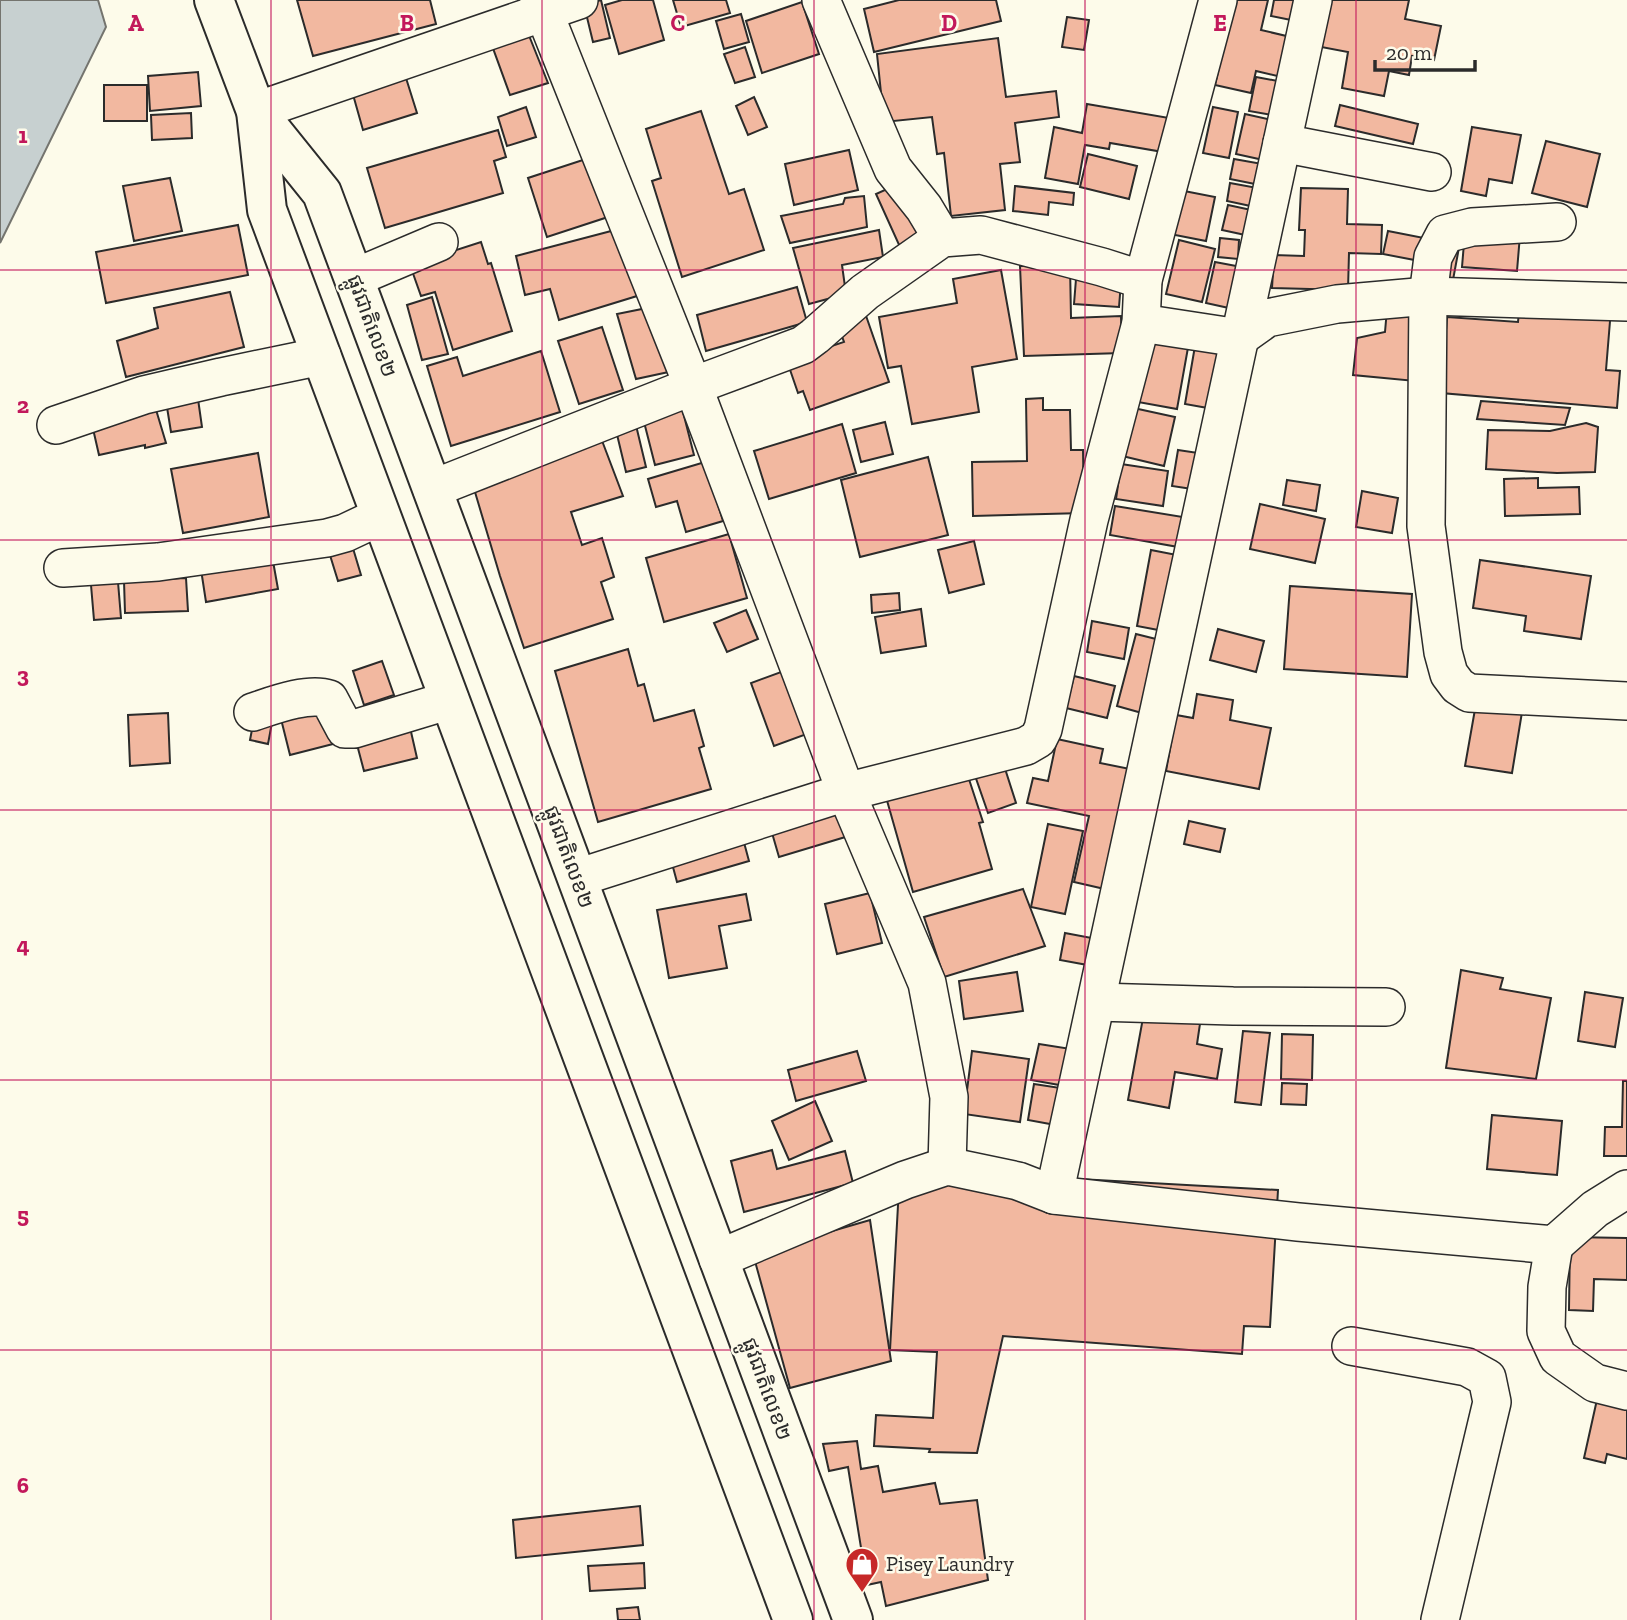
<svg xmlns="http://www.w3.org/2000/svg" width="1627" height="1620" viewBox="0 0 1627 1620" font-family="'Zilla Slab','Noto Sans Khmer',serif">
	<style>
		.water { fill: #c7d0d0; stroke: #74746e; stroke-width: 2 }
		.building { fill: #f2b8a0; stroke: #2b2b2b; stroke-width: 2 }
		.lines { fill: none; stroke-linecap: round; stroke-linejoin: round }
		.minor-casing { stroke: #2b2b2b; stroke-width: 40 }
		.highway-casing { stroke: #2b2b2b; stroke-width: 42 }
		.minor { stroke: #fdfbea; stroke-width: 37 }
		.highway { stroke: #fdfbea; stroke-width: 38 }
		.grid { fill: none; stroke: #c2185b; stroke-width: 2; stroke-opacity: 0.55 }
		.labels { text-anchor: middle; stroke-width: 5; stroke-linejoin: round; paint-order: stroke }
		.street-label { font-size: 21px; fill: #2b2b2b; stroke: #fdfbea }
		.poi-label { font-size: 21px; fill: #2b2b2b; stroke: #fdfbea; text-anchor: start }
		.grid-label { font-size: 23px; text-anchor: middle; font-weight: bold; fill: #c2185b; stroke: #fdfbea; stroke-width: 5; stroke-linejoin: round; paint-order: stroke }
	</style>
	<rect width="100%" height="100%" fill="#fdfbea"/>
	<path class="water" d="M 0,0 L 98,0 L 106,27 L 0,243 Z"/>
	<g class="building">
		<path d="M 297,0 L 430,0 L 436,24 L 313,56 Z"/>
		<path d="M 601,0 L 610,38 L 593,42 L 584,5 Z"/>
		<path d="M 622,0 L 653,0 L 664,40 L 619,54 L 605,5 Z"/>
		<path d="M 673,0 L 726,0 L 730,13 L 681,27 Z"/>
		<path d="M 899,0 L 996,0 L 1001,21 L 874,52 L 864,9 Z"/>
		<path d="M 1234,0 L 1268,0 L 1261,30 L 1295,38 L 1286,78 L 1256,71 L 1251,93 L 1215,85 Z"/>
		<path d="M 1274,0 L 1305,0 L 1301,22 L 1271,16 Z"/>
		<path d="M 1325,0 L 1409,0 L 1405,19 L 1441,26 L 1434,60 L 1412,56 L 1409,75 L 1389,71 L 1384,96 L 1342,88 L 1348,52 L 1316,46 Z"/>
		<path d="M 802,2 L 819,54 L 762,73 L 746,21 Z"/>
		<path d="M 741,14 L 749,42 L 724,49 L 716,21 Z"/>
		<path d="M 1067,17 L 1089,20 L 1084,50 L 1062,47 Z"/>
		<path d="M 526,28 L 548,83 L 510,95 L 490,40 Z"/>
		<path d="M 998,38 L 1006,97 L 1056,91 L 1059,117 L 1015,123 L 1020,162 L 1000,164 L 1005,210 L 951,216 L 944,153 L 937,154 L 932,117 L 884,122 L 877,54 Z"/>
		<path d="M 745,47 L 755,77 L 735,83 L 724,54 Z"/>
		<path d="M 198,72 L 201,106 L 150,111 L 148,76 Z"/>
		<path d="M 1256,77 L 1283,82 L 1277,116 L 1249,111 Z"/>
		<path d="M 406,78 L 417,113 L 363,130 L 352,91 Z"/>
		<rect x="104" y="85" width="43" height="36"/>
		<path d="M 754,97 L 767,127 L 748,135 L 736,106 Z"/>
		<path d="M 1087,104 L 1175,119 L 1169,153 L 1110,143 L 1109,149 L 1085,145 L 1078,184 L 1045,178 L 1054,127 L 1082,133 Z"/>
		<path d="M 1340,105 L 1418,124 L 1413,144 L 1335,126 Z"/>
		<path d="M 526,107 L 536,137 L 507,146 L 498,117 Z"/>
		<path d="M 1213,107 L 1238,112 L 1229,158 L 1203,153 Z"/>
		<path d="M 701,111 L 729,194 L 744,189 L 764,250 L 682,277 L 652,181 L 661,178 L 646,129 Z"/>
		<path d="M 191,113 L 192,138 L 152,140 L 151,115 Z"/>
		<path d="M 1245,114 L 1277,121 L 1268,161 L 1236,154 Z"/>
		<path d="M 1472,127 L 1521,135 L 1512,183 L 1489,179 L 1486,196 L 1461,191 Z"/>
		<path d="M 498,130 L 506,157 L 494,161 L 503,193 L 385,228 L 367,168 Z"/>
		<path d="M 1546,141 L 1600,154 L 1587,207 L 1532,193 Z"/>
		<path d="M 849,150 L 858,190 L 794,205 L 785,164 Z"/>
		<path d="M 1088,154 L 1137,166 L 1129,199 L 1080,187 Z"/>
		<path d="M 592,157 L 611,216 L 547,237 L 528,178 Z"/>
		<path d="M 1234,159 L 1268,165 L 1265,186 L 1230,179 Z"/>
		<path d="M 170,178 L 182,231 L 134,241 L 123,186 Z"/>
		<path d="M 1230,183 L 1263,189 L 1260,208 L 1227,201 Z"/>
		<path d="M 898,184 L 922,237 L 900,247 L 876,194 Z"/>
		<path d="M 1015,186 L 1074,193 L 1073,205 L 1049,202 L 1048,215 L 1013,211 Z"/>
		<path d="M 1301,188 L 1348,189 L 1347,224 L 1382,225 L 1381,254 L 1349,253 L 1348,290 L 1272,288 L 1274,255 L 1304,256 L 1305,230 L 1299,230 Z"/>
		<path d="M 1179,190 L 1215,197 L 1206,241 L 1170,234 Z"/>
		<path d="M 864,196 L 867,227 L 790,243 L 781,216 L 843,204 L 845,198 Z"/>
		<path d="M 1228,205 L 1256,211 L 1250,236 L 1222,230 Z"/>
		<path d="M 238,225 L 248,275 L 106,303 L 96,252 Z"/>
		<path d="M 615,230 L 637,296 L 559,320 L 550,289 L 525,295 L 516,256 Z"/>
		<path d="M 879,230 L 883,257 L 842,265 L 846,294 L 809,304 L 793,248 Z"/>
		<path d="M 1388,231 L 1429,239 L 1425,262 L 1383,254 Z"/>
		<path d="M 1465,231 L 1520,235 L 1517,271 L 1462,267 Z"/>
		<path d="M 1220,238 L 1239,240 L 1238,259 L 1218,257 Z"/>
		<path d="M 1179,240 L 1215,249 L 1202,302 L 1166,294 Z"/>
		<path d="M 481,242 L 488,264 L 491,263 L 512,331 L 453,350 L 435,292 L 421,296 L 410,265 Z"/>
		<path d="M 1460,242 L 1453,280 L 1437,278 Z"/>
		<path d="M 1215,262 L 1247,268 L 1238,310 L 1206,303 Z"/>
		<path d="M 1070,265 L 1071,318 L 1121,316 L 1122,353 L 1024,356 L 1020,266 Z"/>
		<path d="M 1001,270 L 1017,359 L 972,367 L 979,412 L 912,424 L 901,366 L 888,368 L 879,317 L 957,303 L 953,279 Z"/>
		<path d="M 1076,279 L 1121,282 L 1119,307 L 1074,304 Z"/>
		<path d="M 797,287 L 807,322 L 706,351 L 697,315 Z"/>
		<path d="M 230,292 L 244,347 L 126,377 L 117,341 L 158,328 L 154,308 Z"/>
		<path d="M 432,297 L 448,354 L 422,360 L 407,305 Z"/>
		<path d="M 1520,301 L 1611,309 L 1606,370 L 1620,371 L 1617,408 L 1441,393 L 1447,317 L 1518,322 Z"/>
		<path d="M 657,306 L 678,370 L 636,379 L 617,314 Z"/>
		<path d="M 1387,309 L 1422,313 L 1415,381 L 1353,375 L 1357,338 L 1385,332 Z"/>
		<path d="M 864,310 L 889,382 L 810,410 L 803,391 L 798,393 L 787,361 L 844,342 L 836,320 Z"/>
		<path d="M 602,327 L 623,390 L 579,404 L 558,341 Z"/>
		<path d="M 1150,335 L 1189,342 L 1177,409 L 1138,402 Z"/>
		<path d="M 1195,346 L 1229,352 L 1219,410 L 1185,404 Z"/>
		<path d="M 541,351 L 560,412 L 451,446 L 427,366 L 457,357 L 463,376 Z"/>
		<path d="M 197,392 L 202,427 L 171,432 L 165,395 Z"/>
		<path d="M 1043,398 L 1043,410 L 1070,410 L 1071,450 L 1083,450 L 1084,513 L 973,516 L 972,462 L 1027,461 L 1026,399 Z"/>
		<path d="M 1481,401 L 1570,408 L 1565,425 L 1477,419 Z"/>
		<path d="M 154,403 L 166,443 L 145,448 L 145,445 L 99,455 L 91,420 Z"/>
		<path d="M 1129,407 L 1175,417 L 1164,466 L 1118,455 Z"/>
		<path d="M 682,408 L 694,455 L 655,465 L 643,418 Z"/>
		<path d="M 634,417 L 646,467 L 626,472 L 614,422 Z"/>
		<path d="M 885,422 L 893,454 L 861,462 L 853,430 Z"/>
		<path d="M 1586,423 L 1598,427 L 1595,472 L 1557,473 L 1486,469 L 1488,430 L 1550,431 Z"/>
		<path d="M 842,424 L 856,473 L 769,499 L 754,451 Z"/>
		<path d="M 601,438 L 623,496 L 571,512 L 582,545 L 602,538 L 614,577 L 601,582 L 613,619 L 524,648 L 500,576 L 472,482 Z"/>
		<path d="M 1178,450 L 1205,454 L 1199,490 L 1172,486 Z"/>
		<path d="M 258,453 L 269,517 L 183,533 L 171,469 Z"/>
		<path d="M 928,457 L 948,535 L 860,557 L 841,480 Z"/>
		<path d="M 705,462 L 723,521 L 686,532 L 677,501 L 656,507 L 648,479 Z"/>
		<path d="M 1121,464 L 1168,471 L 1163,506 L 1116,499 Z"/>
		<path d="M 1538,478 L 1538,488 L 1579,487 L 1580,514 L 1505,516 L 1504,479 Z"/>
		<path d="M 1287,480 L 1320,485 L 1316,511 L 1283,505 Z"/>
		<path d="M 1362,491 L 1398,498 L 1392,533 L 1356,527 Z"/>
		<path d="M 1260,504 L 1325,519 L 1315,563 L 1250,549 Z"/>
		<path d="M 1115,506 L 1189,518 L 1184,548 L 1110,535 Z"/>
		<path d="M 729,534 L 747,598 L 664,622 L 646,558 Z"/>
		<path d="M 974,541 L 984,584 L 949,593 L 938,550 Z"/>
		<path d="M 352,545 L 361,575 L 338,581 L 329,552 Z"/>
		<path d="M 271,550 L 278,589 L 206,602 L 200,563 Z"/>
		<path d="M 1151,550 L 1182,556 L 1169,632 L 1137,626 Z"/>
		<path d="M 1480,560 L 1591,576 L 1581,639 L 1524,631 L 1526,616 L 1473,608 Z"/>
		<path d="M 186,578 L 188,611 L 125,613 L 124,581 Z"/>
		<path d="M 118,582 L 121,618 L 94,620 L 91,585 Z"/>
		<path d="M 1290,586 L 1412,594 L 1407,677 L 1284,669 Z"/>
		<path d="M 899,593 L 900,610 L 872,613 L 871,595 Z"/>
		<path d="M 921,609 L 926,646 L 881,653 L 875,617 Z"/>
		<path d="M 746,610 L 758,639 L 727,652 L 714,623 Z"/>
		<path d="M 1092,621 L 1129,628 L 1124,659 L 1087,652 Z"/>
		<path d="M 1218,629 L 1264,641 L 1256,672 L 1210,660 Z"/>
		<path d="M 1136,634 L 1168,642 L 1149,715 L 1117,706 Z"/>
		<path d="M 628,649 L 638,686 L 644,684 L 654,721 L 694,710 L 704,746 L 699,748 L 711,789 L 598,822 L 555,671 Z"/>
		<path d="M 382,661 L 394,695 L 364,705 L 353,671 Z"/>
		<path d="M 792,668 L 815,731 L 774,746 L 751,683 Z"/>
		<path d="M 1074,676 L 1115,686 L 1107,718 L 1066,708 Z"/>
		<path d="M 1197,694 L 1233,700 L 1230,720 L 1271,728 L 1259,789 L 1166,771 L 1176,715 L 1193,718 Z"/>
		<path d="M 1477,698 L 1523,706 L 1512,773 L 1465,766 Z"/>
		<path d="M 323,704 L 333,744 L 290,755 L 280,715 Z"/>
		<path d="M 168,713 L 170,763 L 130,766 L 128,715 Z"/>
		<path d="M 255,714 L 273,717 L 268,744 L 250,740 Z"/>
		<path d="M 409,723 L 417,758 L 364,771 L 355,737 Z"/>
		<path d="M 1057,739 L 1103,749 L 1100,763 L 1135,770 L 1109,890 L 1074,882 L 1089,816 L 1027,803 L 1033,778 L 1048,781 Z"/>
		<path d="M 1000,753 L 1016,803 L 988,813 L 971,764 Z"/>
		<path d="M 965,767 L 983,822 L 979,823 L 992,869 L 913,892 L 884,790 Z"/>
		<path d="M 843,803 L 852,835 L 779,857 L 770,826 Z"/>
		<path d="M 1189,821 L 1225,829 L 1220,852 L 1184,844 Z"/>
		<path d="M 1048,824 L 1083,831 L 1065,914 L 1031,907 Z"/>
		<path d="M 742,835 L 749,861 L 677,882 L 670,856 Z"/>
		<path d="M 1023,889 L 1045,946 L 944,977 L 924,917 Z"/>
		<path d="M 870,893 L 882,943 L 837,954 L 825,904 Z"/>
		<path d="M 746,894 L 751,920 L 719,926 L 727,968 L 669,978 L 657,910 Z"/>
		<path d="M 1065,933 L 1097,939 L 1093,966 L 1060,960 Z"/>
		<path d="M 1461,970 L 1503,978 L 1500,989 L 1551,998 L 1536,1079 L 1446,1068 Z"/>
		<path d="M 1017,972 L 1023,1011 L 964,1019 L 959,981 Z"/>
		<path d="M 1585,992 L 1623,998 L 1615,1047 L 1578,1041 Z"/>
		<path d="M 1145,1007 L 1201,1017 L 1197,1044 L 1222,1049 L 1217,1079 L 1175,1072 L 1169,1108 L 1128,1100 Z"/>
		<path d="M 1243,1031 L 1270,1033 L 1261,1105 L 1235,1102 Z"/>
		<path d="M 1282,1034 L 1313,1035 L 1312,1080 L 1281,1079 Z"/>
		<path d="M 1039,1044 L 1071,1049 L 1065,1086 L 1031,1080 Z"/>
		<path d="M 857,1051 L 866,1081 L 796,1101 L 788,1070 Z"/>
		<path d="M 972,1051 L 1029,1059 L 1020,1122 L 964,1114 Z"/>
		<path d="M 1623,1081 L 1627,1081 L 1627,1156 L 1604,1156 L 1605,1127 L 1622,1127 Z"/>
		<path d="M 1282,1083 L 1307,1084 L 1306,1105 L 1281,1104 Z"/>
		<path d="M 1034,1084 L 1067,1089 L 1061,1126 L 1028,1120 Z"/>
		<path d="M 815,1101 L 832,1141 L 789,1160 L 772,1121 Z"/>
		<path d="M 1492,1115 L 1562,1121 L 1557,1175 L 1487,1169 Z"/>
		<path d="M 772,1150 L 777,1169 L 845,1151 L 853,1183 L 744,1212 L 731,1161 Z"/>
		<path d="M 900,1169 L 1278,1190 L 1270,1327 L 1244,1326 L 1242,1354 L 1003,1336 L 977,1453 L 929,1452 L 930,1449 L 874,1446 L 876,1415 L 933,1418 L 937,1352 L 890,1350 Z"/>
		<path d="M 870,1220 L 891,1361 L 790,1388 L 753,1254 Z"/>
		<path d="M 1570,1237 L 1627,1238 L 1627,1280 L 1594,1279 L 1593,1311 L 1569,1310 Z"/>
		<path d="M 1598,1395 L 1627,1402 L 1627,1459 L 1607,1454 L 1605,1463 L 1584,1458 Z"/>
		<path d="M 857,1441 L 861,1469 L 878,1466 L 883,1492 L 935,1483 L 940,1504 L 977,1500 L 988,1580 L 886,1606 L 881,1582 L 867,1585 L 848,1467 L 829,1471 L 823,1444 Z"/>
		<path d="M 640,1506 L 643,1545 L 516,1558 L 513,1520 Z"/>
		<path d="M 644,1563 L 645,1588 L 590,1591 L 588,1566 Z"/>
		<path d="M 638,1607 L 640,1620 L 618,1620 L 617,1609 Z"/>
	</g>
	<g class="lines">
		<defs>
			<g id="minor">
				<path d="M 539,0 L 693,386 L 846,792 L 927,983 L 949,1097 L 947,1166"/>
				<path d="M 821,0 L 893,169 L 924,208 L 942,238"/>
				<path d="M 256,111 L 579,0"/>
				<path d="M 1282,143 L 1432,172"/>
				<path d="M 1557,222 L 1472,227 L 1445,234 L 1433,257 L 1428,296 L 1426,526 L 1443,652 L 1449,674 L 1458,686 L 1469,693 L 1627,701"/>
				<path d="M 354,278 L 439,242"/>
				<path d="M 1141,323 L 1239,338 L 1267,318 L 1337,304 L 1428,296 L 1627,302"/>
				<path d="M 56,425 L 144,395 L 221,377 L 322,356"/>
				<path d="M 432,489 L 693,386 L 803,345 L 815,336 L 865,292 L 942,238 L 981,235 L 1102,267 L 1143,280"/>
				<path d="M 63,568 L 158,562 L 327,538 L 345,533 L 381,516"/>
				<path d="M 253,712 C 274,705 308,692 329,699 L 345,729 L 354,729 L 450,700"/>
				<path d="M 577,878 L 846,792 L 1026,746 L 1038,739 L 1043,729 L 1089,520 L 1141,323 L 1143,280 L 1218,0"/>
				<path d="M 1097,1002 L 1233,1006 L 1386,1007"/>
				<path d="M 1054,1195 L 1313,0"/>
				<path d="M 1554,1245 L 1547,1287 L 1546,1331 L 1558,1357 L 1595,1383 L 1627,1391"/>
				<path d="M 718,1259 L 905,1180 L 947,1166 L 1018,1181 L 1054,1195 L 1298,1222 L 1554,1245 L 1595,1209 L 1627,1189"/>
				<path d="M 1351,1346 L 1467,1367 L 1487,1378 L 1492,1402 L 1440,1620"/>
			</g>
			<g id="highway">
				<path d="M 214,0 L 256,111 L 267,210 L 793,1620"/>
				<path d="M 256,111 L 322,193 L 853,1620"/>
			</g>
		</defs>
		<use href="#minor" class="minor-casing"/>
		<use href="#highway" class="highway-casing"/>
		<use href="#minor" class="minor"/>
		<use href="#highway" class="highway"/>
	</g>
	<path class="grid" d="M 271,0 L 271,1620M 542,0 L 542,1620M 814,0 L 814,1620M 1085,0 L 1085,1620M 1356,0 L 1356,1620M 0,270 L 1627,270M 0,540 L 1627,540M 0,810 L 1627,810M 0,1080 L 1627,1080M 0,1350 L 1627,1350"/>
	<defs>
		<symbol id="shop-pin" viewBox="-11 -11 22 30"><path d="M0 17L-7.5 6A9.5 9.5 0 1 1 7.5 6Z" fill="#c62828" stroke="#fdfbea"/><path d="M-5-2.5h2.3a2.7 3.5 0 0 1 5.4 0H5L5.5 6h-11ZM-1.5-2.5h3a1.5 2.3 0 0 0-3 0Z" fill="#fff"/></symbol>
	</defs>
	<g fill-rule="evenodd">
		<use href="#shop-pin" x="843" y="1545" width="38" height="52"/>
	</g>
	<g class="labels">
		<g class="street-label">
			<text transform="translate(372 326) rotate(70)" y="7">ផ្លូវជាតិលេខ២</text>
			<text transform="translate(569 857) rotate(70)" y="7">ផ្លូវជាតិលេខ២</text>
			<text transform="translate(767 1389) rotate(70)" y="7">ផ្លូវជាតិលេខ២</text>
		</g>
		<g class="poi-label">
			<text x="886" y="1571">Pisey Laundry</text>
		</g>
	</g>
	<g class="grid-label">
		<text x="136" y="31">A</text>
		<text x="407" y="31">B</text>
		<text x="678" y="31">C</text>
		<text x="949" y="31">D</text>
		<text x="1220" y="31">E</text>
		<text x="23" y="143">1</text>
		<text x="23" y="413">2</text>
		<text x="23" y="683">3</text>
		<text x="23" y="953">4</text>
		<text x="23" y="1223">5</text>
		<text x="23" y="1493">6</text>
	</g>
	<path d="M1375 60v10h100v-10" fill="none" stroke="#2b2b2b" stroke-width="3.5"/>
	<text x="1386" y="60" font-size="21" fill="#2b2b2b" stroke="#fdfbea" stroke-width="5" paint-order="stroke">20 m</text>
</svg>
